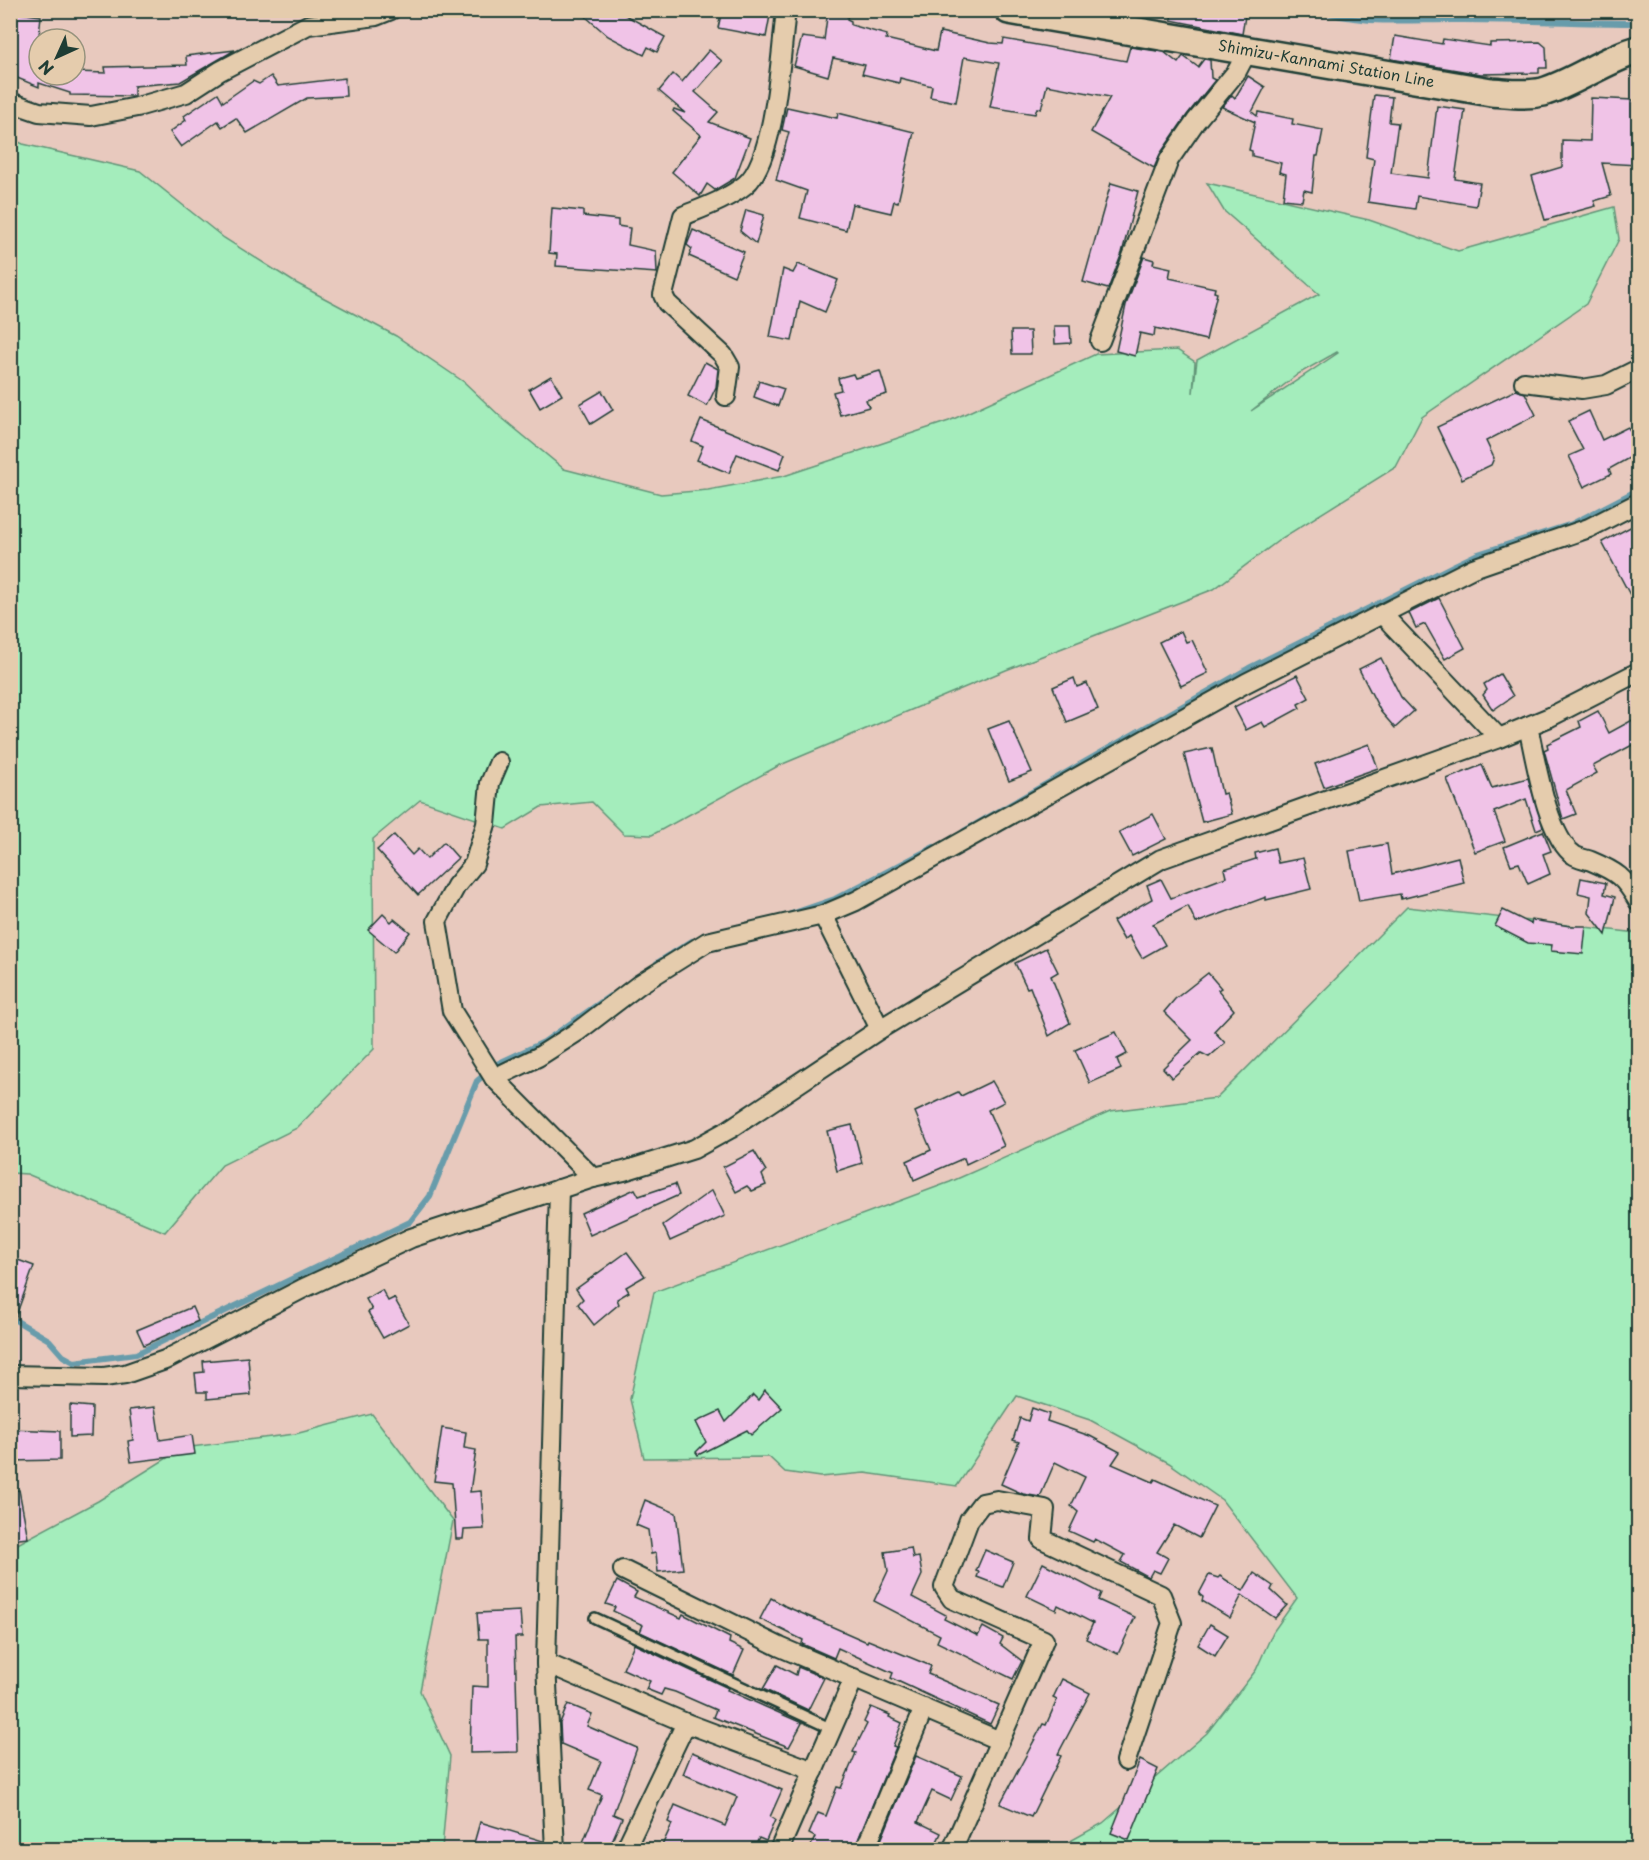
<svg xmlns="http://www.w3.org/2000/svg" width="1649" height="1860" viewBox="0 0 1649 1860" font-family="'Playpen Sans',sans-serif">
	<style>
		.green { fill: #a4edbc; stroke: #629578; stroke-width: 1.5; fill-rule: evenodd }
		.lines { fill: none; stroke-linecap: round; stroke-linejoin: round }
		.stream { stroke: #689cab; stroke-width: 6 }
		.building { fill: #f0c3e7; stroke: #1f3d34; stroke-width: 1.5 }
		.lane-casing { stroke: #1f3d34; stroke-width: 14 }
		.street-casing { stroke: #1f3d34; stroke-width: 22 }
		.secondary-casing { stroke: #1f3d34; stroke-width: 32 }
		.lane { stroke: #e5ccad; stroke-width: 9 }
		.street { stroke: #e5ccad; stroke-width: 18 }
		.secondary { stroke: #e5ccad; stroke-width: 27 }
		.labels { text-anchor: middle; stroke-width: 4.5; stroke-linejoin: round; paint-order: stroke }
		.street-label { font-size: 15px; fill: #1f3d34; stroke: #e5ccad }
	</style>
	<rect width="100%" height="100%" fill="#e8c9be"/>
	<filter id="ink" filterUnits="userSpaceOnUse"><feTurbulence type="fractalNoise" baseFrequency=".0167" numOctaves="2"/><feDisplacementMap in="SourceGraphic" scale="12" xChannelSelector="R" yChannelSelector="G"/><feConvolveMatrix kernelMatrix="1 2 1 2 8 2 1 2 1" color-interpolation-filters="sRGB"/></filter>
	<g filter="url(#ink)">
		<g class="green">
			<path d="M 10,138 L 23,144 L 140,171 L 224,238 L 294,282 L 396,336 L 464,382 L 502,418 L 564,469 L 661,494 L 708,490 L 784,476 L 949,421 L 1096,354 L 1177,350 L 1195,362 L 1193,393 L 1197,360 L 1319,294 L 1224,211 L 1207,183 L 1369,220 L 1458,251 L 1614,207 L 1619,239 L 1586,304 L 1422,417 L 1396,467 L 1282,538 L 1214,589 L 1006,670 L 778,766 L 652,835 L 624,834 L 592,802 L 541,807 L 505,829 L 420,800 L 373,839 L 374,1049 L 297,1128 L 222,1165 L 165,1232 L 27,1174 L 11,1173 ZM 1337,352 L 1338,353 L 1251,411 L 1298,374 Z"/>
			<path d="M 1407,907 L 1638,933 L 1638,1849 L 1056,1849 L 1103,1823 L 1207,1733 L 1256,1670 L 1273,1632 L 1297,1598 L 1222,1500 L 1169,1463 L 1090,1420 L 1017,1396 L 957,1486 L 865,1473 L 820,1477 L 785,1472 L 769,1457 L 644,1458 L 630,1399 L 654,1292 L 950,1182 L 1110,1111 L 1217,1098 Z"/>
			<path d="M 372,1414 L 453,1521 L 420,1691 L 450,1756 L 442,1849 L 11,1849 L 10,1548 L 98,1501 L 183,1448 L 295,1434 Z"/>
		</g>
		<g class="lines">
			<g class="stream">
				<path d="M 1317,10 C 1365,26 1414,19 1463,20 C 1522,20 1580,23 1638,23"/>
				<path d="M 964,831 L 1249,668 L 1453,566 L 1478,554 L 1572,524 L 1638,490"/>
				<path d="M 791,914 L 835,899 L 934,847"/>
				<path d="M 657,963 L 692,941"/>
				<path d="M 10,1317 L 49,1340 L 63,1356 L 74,1362 L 136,1354 L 410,1222 L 430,1196 L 477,1081 L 497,1064 L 544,1042 L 610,996"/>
			</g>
		</g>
		<g class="building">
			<path d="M 578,10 L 616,10 L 665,37 L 657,52 L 648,47 L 644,55 L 608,36 Z"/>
			<path d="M 722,10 L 771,10 L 766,37 L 718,28 Z"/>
			<path d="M 828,10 L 849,10 L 847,19 L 851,21 L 851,25 L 887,35 L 886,39 L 936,51 L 940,32 L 990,43 L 1003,44 L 1004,39 L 1126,61 L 1130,47 L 1164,52 L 1178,63 L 1183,56 L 1198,67 L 1204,59 L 1210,60 L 1211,78 L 1215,80 L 1187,115 L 1160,154 L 1154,168 L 1091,132 L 1110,97 L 1047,85 L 1041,109 L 1037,108 L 1035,114 L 990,107 L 999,63 L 964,57 L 956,102 L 930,97 L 932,86 L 900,78 L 899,83 L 862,74 L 865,65 L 833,58 L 828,76 L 794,66 L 802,37 L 824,40 Z"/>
			<path d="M 1172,10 L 1246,10 L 1242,34 L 1171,20 Z"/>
			<path d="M 10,12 L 41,16 L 36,66 L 39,66 L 39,75 L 75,75 L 75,72 L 106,73 L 105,67 L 187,65 L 186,56 L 235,50 L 180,82 L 134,86 L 134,96 L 70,95 L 70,93 L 39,83 L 39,87 L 10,75 Z"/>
			<path d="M 1395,36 L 1442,44 L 1443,39 L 1490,46 L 1490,43 L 1540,42 L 1546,47 L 1547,68 L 1539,68 L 1539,73 L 1481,74 L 1391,59 Z"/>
			<path d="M 709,50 L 722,61 L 695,92 L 718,112 L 709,122 L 750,138 L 735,178 L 715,190 L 707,184 L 700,196 L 672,172 L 701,135 L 673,111 L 674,109 L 685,113 L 659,91 L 673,74 L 682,82 Z"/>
			<path d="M 271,76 L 278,86 L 345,78 L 346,96 L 307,98 L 247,133 L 236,118 L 222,127 L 218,121 L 181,147 L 170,132 L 186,120 L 184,116 L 218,93 L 223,102 L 253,81 L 259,84 Z"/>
			<path d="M 1248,76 L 1265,87 L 1252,112 L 1257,116 L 1258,112 L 1293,119 L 1292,124 L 1323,130 L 1318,156 L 1316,156 L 1312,192 L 1304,190 L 1302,201 L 1283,199 L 1286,174 L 1279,172 L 1281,163 L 1252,156 L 1252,151 L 1249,150 L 1255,122 L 1222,107 L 1232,95 L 1235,98 Z"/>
			<path d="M 1374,95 L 1392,97 L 1389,122 L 1398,123 L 1391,173 L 1428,178 L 1437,106 L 1465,110 L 1455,179 L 1480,183 L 1476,206 L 1417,196 L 1415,209 L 1368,202 L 1374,159 L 1366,157 Z"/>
			<path d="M 1591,98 L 1633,100 L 1632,145 L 1638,145 L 1638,165 L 1602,163 L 1611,196 L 1594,201 L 1596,206 L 1545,220 L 1532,176 L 1562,167 L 1562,140 L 1590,141 Z"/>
			<path d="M 787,107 L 837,118 L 838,113 L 914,132 L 898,202 L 894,201 L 891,213 L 852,204 L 846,230 L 800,218 L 807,191 L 776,180 L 789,132 L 782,130 Z"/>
			<path d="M 1111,183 L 1138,191 L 1122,253 L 1108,289 L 1083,282 Z"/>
			<path d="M 552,208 L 583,211 L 583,216 L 618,220 L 618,226 L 630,228 L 628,245 L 656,251 L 657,273 L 556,266 L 557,254 L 549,253 Z"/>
			<path d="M 746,210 L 764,215 L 756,244 L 740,231 Z"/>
			<path d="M 693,230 L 744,252 L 734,276 L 689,256 L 692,249 L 687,245 Z"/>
			<path d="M 1144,257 L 1154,260 L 1153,264 L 1171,268 L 1169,278 L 1215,288 L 1214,292 L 1217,293 L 1206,340 L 1155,328 L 1154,336 L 1140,333 L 1135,356 L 1116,351 L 1126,305 Z"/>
			<path d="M 798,264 L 838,280 L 825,312 L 800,301 L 792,341 L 770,337 L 783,269 L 793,273 Z"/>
			<path d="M 1054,326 L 1070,326 L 1071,343 L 1055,344 Z"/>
			<path d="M 1011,331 L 1030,331 L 1031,354 L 1012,354 Z"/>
			<path d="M 705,362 L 718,369 L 716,387 L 707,406 L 688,396 Z"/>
			<path d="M 880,371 L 887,394 L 866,400 L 869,407 L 840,415 L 833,392 L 841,390 L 838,378 L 853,374 L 855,378 Z"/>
			<path d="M 551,376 L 562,395 L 540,408 L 529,389 Z"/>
			<path d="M 759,381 L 784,389 L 778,406 L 754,397 Z"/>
			<path d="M 1516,390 L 1525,393 L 1536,415 L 1486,441 L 1494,458 L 1491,465 L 1462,479 L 1437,427 Z"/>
			<path d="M 602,391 L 613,410 L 591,424 L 580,404 Z"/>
			<path d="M 1589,411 L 1602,440 L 1628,427 L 1638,447 L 1638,453 L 1609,469 L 1611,474 L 1584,487 L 1569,456 L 1583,450 L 1568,421 Z"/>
			<path d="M 701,420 L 785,454 L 779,470 L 737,454 L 729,473 L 697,460 L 703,446 L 692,441 Z"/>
			<path d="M 1638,523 L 1638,610 L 1602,542 Z"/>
			<path d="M 1439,598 L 1465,648 L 1445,659 L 1425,624 L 1416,628 L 1409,613 Z"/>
			<path d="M 1181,631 L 1186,642 L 1192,640 L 1208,673 L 1181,686 L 1159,642 Z"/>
			<path d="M 1381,658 L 1401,697 L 1414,711 L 1395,728 L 1381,712 L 1359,669 Z"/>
			<path d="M 1500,674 L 1513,696 L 1493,710 L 1483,695 L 1487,690 L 1484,684 Z"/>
			<path d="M 1297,675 L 1309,698 L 1298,704 L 1300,708 L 1265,727 L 1262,722 L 1246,730 L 1234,707 Z"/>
			<path d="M 1074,678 L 1077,687 L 1087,683 L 1098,709 L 1067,722 L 1053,687 Z"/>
			<path d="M 1598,711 L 1609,733 L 1638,717 L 1638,742 L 1593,766 L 1597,773 L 1566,790 L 1576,814 L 1563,819 L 1544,750 L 1548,748 L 1547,744 L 1581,727 L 1579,721 Z"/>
			<path d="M 1009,721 L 1032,772 L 1009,781 L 988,729 Z"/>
			<path d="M 1369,744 L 1378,768 L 1324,787 L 1315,764 Z"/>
			<path d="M 1212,748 L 1222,794 L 1226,793 L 1232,814 L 1202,822 L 1184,754 Z"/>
			<path d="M 1482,765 L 1492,788 L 1528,778 L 1543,827 L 1536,830 L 1526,799 L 1494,812 L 1505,841 L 1475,852 L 1447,779 Z"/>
			<path d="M 1153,814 L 1166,839 L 1132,856 L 1119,832 Z"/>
			<path d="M 1543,831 L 1551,851 L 1543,854 L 1550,874 L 1528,884 L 1519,863 L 1511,865 L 1504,847 Z"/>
			<path d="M 394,835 L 412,855 L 418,849 L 427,859 L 444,842 L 458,858 L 418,895 L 377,850 Z"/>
			<path d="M 1387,844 L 1392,874 L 1458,857 L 1464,883 L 1401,899 L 1400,894 L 1359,901 L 1349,851 Z"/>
			<path d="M 1275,848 L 1278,863 L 1303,858 L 1311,889 L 1266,900 L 1266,897 L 1196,923 L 1188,906 L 1153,924 L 1165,945 L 1142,958 L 1129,936 L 1124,940 L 1113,921 L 1152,899 L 1147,885 L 1161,879 L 1171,898 L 1226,877 L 1224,869 L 1256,859 L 1255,853 Z"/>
			<path d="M 1581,878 L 1606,883 L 1604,894 L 1615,897 L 1606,935 L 1589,913 L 1591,896 L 1578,893 Z"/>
			<path d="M 1503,910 L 1531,924 L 1532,920 L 1570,926 L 1586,926 L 1583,954 L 1551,951 L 1552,945 L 1528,943 L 1495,926 Z"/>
			<path d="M 383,914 L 391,922 L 394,919 L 410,932 L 394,952 L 368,930 Z"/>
			<path d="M 1046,948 L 1058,972 L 1051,976 L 1070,1023 L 1049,1036 L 1030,987 L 1027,988 L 1015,963 Z"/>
			<path d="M 1208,973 L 1221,988 L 1218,990 L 1234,1010 L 1214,1031 L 1225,1043 L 1209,1057 L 1201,1053 L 1172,1078 L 1163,1068 L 1192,1040 L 1164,1012 L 1175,999 Z"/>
			<path d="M 1116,1032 L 1127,1054 L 1117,1059 L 1121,1069 L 1090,1083 L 1075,1050 Z"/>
			<path d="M 992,1081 L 1004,1102 L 988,1110 L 1004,1146 L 966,1164 L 964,1158 L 914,1180 L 907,1161 L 931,1150 L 915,1112 L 958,1092 L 961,1096 Z"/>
			<path d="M 852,1125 L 862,1163 L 837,1171 L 827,1131 Z"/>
			<path d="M 754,1151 L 766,1171 L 762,1175 L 766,1185 L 752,1191 L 747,1186 L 736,1192 L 723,1167 Z"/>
			<path d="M 675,1184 L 679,1195 L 590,1235 L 581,1213 L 635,1189 L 639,1196 Z"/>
			<path d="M 712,1190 L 725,1216 L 670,1241 L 663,1225 Z"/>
			<path d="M 627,1252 L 645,1276 L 626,1287 L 629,1292 L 617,1299 L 619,1304 L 594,1325 L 578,1304 L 583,1299 L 576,1289 Z"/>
			<path d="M 10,1257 L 34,1266 L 13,1324 L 10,1323 Z"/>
			<path d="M 382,1290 L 388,1301 L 394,1298 L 409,1324 L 383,1338 L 368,1312 L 372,1310 L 366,1299 Z"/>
			<path d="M 192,1307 L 198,1321 L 144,1345 L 137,1330 Z"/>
			<path d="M 248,1357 L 251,1395 L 207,1399 L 207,1392 L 197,1392 L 195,1373 L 204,1372 L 203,1361 Z"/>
			<path d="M 765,1390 L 782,1408 L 751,1435 L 747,1430 L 698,1455 L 696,1452 L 706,1442 L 696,1422 L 720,1411 L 726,1422 L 753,1395 L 758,1400 Z"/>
			<path d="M 70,1405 L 92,1407 L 91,1436 L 70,1437 Z"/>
			<path d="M 155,1407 L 160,1440 L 192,1435 L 195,1454 L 131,1462 L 128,1441 L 133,1440 L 129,1410 Z"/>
			<path d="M 1032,1408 L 1049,1414 L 1047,1421 L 1090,1436 L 1120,1452 L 1112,1464 L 1153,1482 L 1155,1479 L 1215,1506 L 1199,1538 L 1174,1525 L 1157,1552 L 1168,1558 L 1160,1573 L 1153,1570 L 1149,1577 L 1121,1562 L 1125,1555 L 1095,1539 L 1093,1542 L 1069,1531 L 1078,1512 L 1071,1506 L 1085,1477 L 1055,1462 L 1040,1497 L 1023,1494 L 1001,1484 L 1019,1442 L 1013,1440 L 1020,1418 L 1028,1421 Z"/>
			<path d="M 442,1428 L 466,1432 L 464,1448 L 476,1450 L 470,1492 L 481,1491 L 484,1529 L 464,1530 L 463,1539 L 456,1539 L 452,1483 L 434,1481 Z"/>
			<path d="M 10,1429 L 60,1431 L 60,1460 L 10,1461 Z"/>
			<path d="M 19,1490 L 28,1538 L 10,1540 L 10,1491 Z"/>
			<path d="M 645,1500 L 676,1513 L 683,1569 L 658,1572 L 656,1553 L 651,1554 L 648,1530 L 636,1525 Z"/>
			<path d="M 911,1548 L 913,1558 L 919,1557 L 922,1575 L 912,1597 L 946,1615 L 944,1619 L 978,1636 L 983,1627 L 1003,1638 L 1000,1644 L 1022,1661 L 1013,1679 L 937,1642 L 940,1635 L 874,1601 L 888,1571 L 885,1552 Z"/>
			<path d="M 985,1550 L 1013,1562 L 1003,1587 L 977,1577 L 979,1572 L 976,1571 Z"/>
			<path d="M 1043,1563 L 1101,1593 L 1098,1600 L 1135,1617 L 1118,1654 L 1086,1639 L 1093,1623 L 1058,1605 L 1056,1610 L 1027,1596 Z"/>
			<path d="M 1254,1573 L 1273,1586 L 1271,1590 L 1287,1605 L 1275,1618 L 1242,1595 L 1230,1618 L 1202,1601 L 1203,1597 L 1199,1594 L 1209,1575 L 1218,1578 L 1220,1576 L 1243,1591 Z"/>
			<path d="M 617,1581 L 637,1592 L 634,1597 L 681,1618 L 683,1614 L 730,1638 L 729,1643 L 744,1650 L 733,1675 L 640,1632 L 643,1625 L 613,1611 L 615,1607 L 606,1604 Z"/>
			<path d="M 771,1598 L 785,1606 L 867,1642 L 868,1640 L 931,1666 L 928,1674 L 999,1705 L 990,1724 L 891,1678 L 893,1673 L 838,1648 L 834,1658 L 802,1644 L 803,1640 L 760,1619 Z"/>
			<path d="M 520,1611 L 522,1637 L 515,1637 L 518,1752 L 470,1753 L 472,1686 L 488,1687 L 488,1639 L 479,1639 L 477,1613 Z"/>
			<path d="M 1210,1624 L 1228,1635 L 1215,1656 L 1198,1645 Z"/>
			<path d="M 634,1644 L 728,1688 L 727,1690 L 802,1723 L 789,1747 L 713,1717 L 716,1710 L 675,1692 L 664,1689 L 661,1695 L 646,1689 L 650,1681 L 623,1669 Z"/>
			<path d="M 777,1665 L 796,1675 L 798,1667 L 824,1678 L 808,1710 L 763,1689 Z"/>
			<path d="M 1062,1679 L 1090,1693 L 1058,1754 L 1061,1756 L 1031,1817 L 1000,1804 L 1043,1724 L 1046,1725 L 1057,1700 L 1053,1698 Z"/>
			<path d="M 568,1704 L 592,1714 L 587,1726 L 637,1748 L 613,1814 L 622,1818 L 608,1850 L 591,1850 L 582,1845 L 602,1795 L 589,1790 L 601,1761 L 561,1744 L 560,1723 Z"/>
			<path d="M 871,1707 L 890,1715 L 889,1717 L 902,1723 L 893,1746 L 896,1747 L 854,1850 L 809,1850 L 815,1837 L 809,1834 L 818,1813 L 826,1816 L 837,1787 L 841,1788 L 856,1753 L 853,1752 L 867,1724 L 864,1722 Z"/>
			<path d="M 692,1752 L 782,1790 L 770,1817 L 775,1820 L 766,1841 L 759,1838 L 753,1850 L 660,1850 L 672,1824 L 668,1822 L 675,1805 L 725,1826 L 737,1797 L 683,1774 Z"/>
			<path d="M 916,1756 L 962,1776 L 951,1800 L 932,1791 L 918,1822 L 941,1833 L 933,1850 L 877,1850 Z"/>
			<path d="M 1140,1760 L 1158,1769 L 1129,1840 L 1111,1833 Z"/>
			<path d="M 480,1822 L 543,1841 L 544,1850 L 472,1850 Z"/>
		</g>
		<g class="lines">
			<defs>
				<path id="lane" d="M 595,1618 L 832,1729"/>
				<g id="street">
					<path d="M 10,102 L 39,112 L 91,116 L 137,107 L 186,93 L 220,71 L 308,25 L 376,16 L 391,10"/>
					<path d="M 1100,341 L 1169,160 L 1196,121 L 1237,71 L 1248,50"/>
					<path d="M 1524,382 L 1582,389 L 1606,385 L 1638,369"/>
					<path d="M 726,396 L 730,367 L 723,355 L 667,303 L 663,295 L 683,216 C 702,208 728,199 745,185 C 776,160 781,50 786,10"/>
					<path d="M 1383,615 L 1499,738"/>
					<path d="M 1528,726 C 1535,757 1547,837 1574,855 C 1578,858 1586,859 1591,861 C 1617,872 1624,877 1638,901"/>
					<path d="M 499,762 L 490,783 L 486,824 L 474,864 L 456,886 L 437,921 L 452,1011 L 494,1078 L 593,1178"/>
					<path d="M 823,915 L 880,1029"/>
					<path d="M 494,1078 L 538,1057 L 577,1032 L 640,984 L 707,942 L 823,915 L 856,901 L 1246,683 L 1473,568 L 1589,528 L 1638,503"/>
					<path d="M 10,1375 L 104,1377 L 125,1374 L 165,1360 L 302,1289 L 411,1238 L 593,1178 L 624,1171 L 694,1149 L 730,1129 L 880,1029 L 1161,859 L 1499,738 L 1550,717 L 1638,672"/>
					<path d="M 623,1570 L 780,1647 L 1000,1741"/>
					<path d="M 546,1663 L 686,1723 L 814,1771"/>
					<path d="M 555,1850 L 546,1663 L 559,1189"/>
					<path d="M 625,1850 L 686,1723"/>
					<path d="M 779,1850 L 854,1678"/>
					<path d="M 865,1850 L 924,1708"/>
					<path d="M 952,1850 L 1044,1640 L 952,1599 L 944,1587 L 969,1520 L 982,1503 L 997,1500 L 1045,1509 L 1042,1539 L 1161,1595 L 1172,1623 L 1126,1761"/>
				</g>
				<g id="secondary">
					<path id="s1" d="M 1009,10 L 1491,92 C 1508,93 1526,96 1543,92 C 1576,82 1605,59 1638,50"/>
				</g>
			</defs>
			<use href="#lane" class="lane-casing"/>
			<use href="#street" class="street-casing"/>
			<use href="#secondary" class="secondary-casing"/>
			<use href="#lane" class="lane"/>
			<use href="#street" class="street"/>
			<use href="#secondary" class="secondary"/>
		</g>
	</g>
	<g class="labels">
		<g class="street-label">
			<text dy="5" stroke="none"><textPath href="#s1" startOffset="322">Shimizu-Kannami Station Line</textPath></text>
		</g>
	</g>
	<rect width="1649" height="1860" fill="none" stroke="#e5ccad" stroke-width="36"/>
	<rect x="18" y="18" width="1613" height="1824" fill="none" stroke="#1f3d34" stroke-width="2" filter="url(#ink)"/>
	<g transform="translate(57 57) rotate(225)"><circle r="28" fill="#e5ccad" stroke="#96937d" stroke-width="1.5"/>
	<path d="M0-4.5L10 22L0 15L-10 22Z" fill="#1f3d34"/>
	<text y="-9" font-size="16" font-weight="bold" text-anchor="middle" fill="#1f3d34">N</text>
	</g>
</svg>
